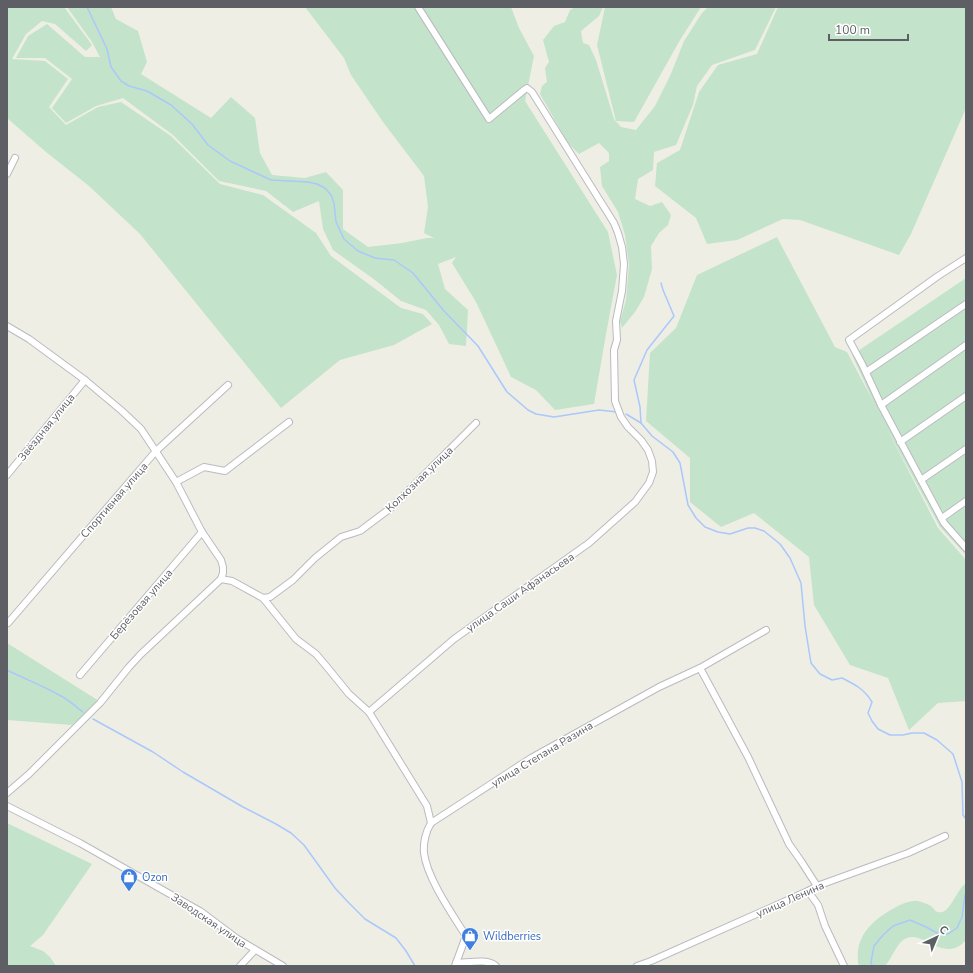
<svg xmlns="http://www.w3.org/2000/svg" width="973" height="973" viewBox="0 0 973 973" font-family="'Nunito Sans',sans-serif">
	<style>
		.green { fill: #c3e4ca }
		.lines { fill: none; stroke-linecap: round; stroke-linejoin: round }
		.stream { stroke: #aac8fa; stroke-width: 1.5 }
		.minor-casing { stroke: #babbc0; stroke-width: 8 }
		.minor { stroke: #fff; stroke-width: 6 }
		.labels { text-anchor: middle; stroke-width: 3; stroke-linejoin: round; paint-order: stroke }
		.street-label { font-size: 11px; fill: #5d5f65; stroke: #fff }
		.shop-label { font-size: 11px; fill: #366cbe; stroke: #fff; text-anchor: start }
	</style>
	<rect width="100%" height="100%" fill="#eeeee5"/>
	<g class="green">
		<path d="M 7,7 L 64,7 L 92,45 L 86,51 L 55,24 L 42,21 L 26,34 L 12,59 L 45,61 L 68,79 L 49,107 L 66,125 L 98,107 L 121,102 L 171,136 L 220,184 L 263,195 L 316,233 L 331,256 L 401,308 L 423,314 L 432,324 L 394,345 L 340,360 L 281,408 L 140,234 L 89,186 L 46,152 L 7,118 Z"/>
		<path d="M 67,7 L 111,7 L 116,19 L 138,31 L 147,62 L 141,74 L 211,118 L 231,97 L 255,118 L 260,153 L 272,175 L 305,178 L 326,172 L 343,190 L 343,229 L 368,247 L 402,243 L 427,238 L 434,238 L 424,233 L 428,207 L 424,176 L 383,122 L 351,75 L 344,58 L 305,7 L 511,7 L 519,28 L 534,56 L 525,101 L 608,232 L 617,275 L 606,334 L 594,404 L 555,410 L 536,390 L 511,377 L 476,302 L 452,263 L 456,257 L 438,264 L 445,289 L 468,310 L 466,346 L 449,344 L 439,325 L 426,310 L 401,301 L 375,280 L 333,250 L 323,229 L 319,201 L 293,212 L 266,191 L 219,181 L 173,135 L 123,98 L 96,106 L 66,123 L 52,108 L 72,79 L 45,58 L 16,58 L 28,36 L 47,24 L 85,57 L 100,57 L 92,42 Z"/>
		<path d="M 575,7 L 603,7 L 599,16 L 581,31 L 583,43 L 589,45 L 596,60 L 614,119 L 621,127 L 636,130 L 655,106 L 670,76 L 684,41 L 702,13 L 708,7 L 776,7 L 755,50 L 712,65 L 697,86 L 693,105 L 676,145 L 654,152 L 653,170 L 638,179 L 635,199 L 650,206 L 662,202 L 671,215 L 668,225 L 659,233 L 651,246 L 652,269 L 644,297 L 635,312 L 622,328 L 620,321 L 626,300 L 629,265 L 625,235 L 618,212 L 602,186 L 600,167 L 609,161 L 609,153 L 599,143 L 579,154 L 568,143 L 540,94 L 542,86 L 547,82 L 545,68 L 549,62 L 543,40 L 554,26 L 565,22 L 570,10 Z"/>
		<path d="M 605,7 L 701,7 L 680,40 L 634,122 L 616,121 L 597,45 Z"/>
		<path d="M 778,7 L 966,7 L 966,108 L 911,234 L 899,255 L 800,220 L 783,219 L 737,240 L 707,244 L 696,218 L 655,186 L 657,163 L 680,150 L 699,92 L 718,65 L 757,54 Z"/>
		<path d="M 777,237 L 835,347 L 847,352 L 873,401 L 852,355 L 966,278 L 966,555 L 940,527 L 887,429 L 938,528 L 966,560 L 966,701 L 938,703 L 909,730 L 888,678 L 850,665 L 814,605 L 809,557 L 754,513 L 721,527 L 690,502 L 690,458 L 646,421 L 650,353 L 676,328 L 697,275 Z"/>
		<path d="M 7,643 L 99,701 L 72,725 L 7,720 Z"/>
		<path d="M 7,823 L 92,864 L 43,935 L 30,946 L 43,951 L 50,957 L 56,966 L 7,966 Z"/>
		<path d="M 965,884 L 966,885 L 966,940 C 943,966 922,926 903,940 C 895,947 892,958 885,966 L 862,966 L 858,964 C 858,956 857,949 860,942 C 867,924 884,913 900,905 C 905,903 912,900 918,901 C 921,902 926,903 929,905 C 934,907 935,914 942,912 C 951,910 957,890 965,884 Z"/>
	</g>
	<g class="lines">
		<g class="stream">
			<path d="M 87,7 L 107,49 L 111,67 L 121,81 L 129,86 L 147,91 L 171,105 L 192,124 L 208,145 L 230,161 L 271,180 L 308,182 L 317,184 L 325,188 L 331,195 L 334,203 L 336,222 L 344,239 L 358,251 L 375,258 L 394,260 L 413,273 L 444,311 L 478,346 L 507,392 L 528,410 L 536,414 L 554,417 L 599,410 L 617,412"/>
			<path d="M 661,283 L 663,290 L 674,316 L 647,350 L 634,380 L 640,407 L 641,423 L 652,436 L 673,452 L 680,463 L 688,505 L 696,518 L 705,527 L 718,532 L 730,534 L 748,528 L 755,528 L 764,531 L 780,544 L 790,558 L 801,583 L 805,626 L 811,663 L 820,674 L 832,680 L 842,678 C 856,685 864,689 872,702 L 868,713 L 872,721 L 878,729 L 890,735 L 903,735 L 912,733 L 924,733 L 937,740 L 953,754 L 962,782 L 963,815 L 966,819"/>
			<path d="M 626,414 L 641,423"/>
			<path d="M 7,670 C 25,679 44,686 61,696 C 69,700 76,707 83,712"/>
			<path d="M 93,719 L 153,752 L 183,772 L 243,807 L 276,824 L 291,833 L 304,845 L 335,888 L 347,901 L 365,919 L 396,938 L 406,951 L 415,966"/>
			<path d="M 872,966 L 871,962 L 874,946 L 883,935 L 893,926 L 910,920 L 926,927 L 939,934 L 948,934 L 957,928 L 962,917 L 965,895 L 966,893"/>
		</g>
		<defs>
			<g id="minor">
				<path d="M 7,174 L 15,158"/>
				<path d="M 966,258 L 938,276 L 849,340 L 862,364 L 881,405 L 944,523 L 966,548"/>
				<path d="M 7,326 L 29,339 L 85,380 L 122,411 L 141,429 L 176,482 L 202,532 L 221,560 L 223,567 L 223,573 L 221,579 L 232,581 L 263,598 L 296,639 L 316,654 L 327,667 L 349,694 L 369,712 L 427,806 L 431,823"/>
				<path d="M 866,372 L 966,304"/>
				<path d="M 881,405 L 966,345"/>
				<path d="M 900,442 L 966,396"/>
				<path d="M 7,475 L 85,380"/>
				<path d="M 921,480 L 966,449"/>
				<path d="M 176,482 L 204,467 L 225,471 L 289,422"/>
				<path d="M 942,518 L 966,501"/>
				<path d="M 263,598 L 270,597 L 293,580 L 315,558 L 341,537 L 360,531 L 392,507 L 476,423"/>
				<path d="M 8,623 L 156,451 L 228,385"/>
				<path d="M 700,668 L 748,757 L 789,844 L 801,861 L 817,886"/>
				<path d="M 80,675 L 202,532"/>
				<path d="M 369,712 L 454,639 L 589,543 L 635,502 L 649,483 L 653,472 L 652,461 L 648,450 L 641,440 L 628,427 L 621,417 L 615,401 L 614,350 L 617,340 L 616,321 L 622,291 L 624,264 L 622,247 L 618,233 L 614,223 L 532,92 L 527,88 L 524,90 L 489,119 L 418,7"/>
				<path d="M 7,793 L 29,774 L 100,703 L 129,667 L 141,654 L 221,579"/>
				<path d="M 7,806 L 80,843 L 168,893 L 200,911 L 236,938 L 283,966"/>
				<path d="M 808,891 L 818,905 L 825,926 L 844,966"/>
				<path d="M 456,963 C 467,963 488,958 496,966"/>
				<path d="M 240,966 L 255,950"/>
				<path d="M 455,966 L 466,936 C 452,914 427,878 424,853 C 423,843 426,831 431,823 L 531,758 L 659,687 L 700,668 L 766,630"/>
				<path d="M 637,966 L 651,961 L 808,891 L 817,886 L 908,853 L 945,836"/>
			</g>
		</defs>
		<use href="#minor" class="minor-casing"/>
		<use href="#minor" class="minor"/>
	</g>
	<defs>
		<symbol id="shop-pin" viewBox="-11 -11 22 30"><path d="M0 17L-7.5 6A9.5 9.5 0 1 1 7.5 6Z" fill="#3f7fe0" stroke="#fff"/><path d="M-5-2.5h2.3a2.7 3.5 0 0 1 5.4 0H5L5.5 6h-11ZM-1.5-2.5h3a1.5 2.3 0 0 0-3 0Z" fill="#fff"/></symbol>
	</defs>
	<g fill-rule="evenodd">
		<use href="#shop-pin" x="119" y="867" width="20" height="27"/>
		<use href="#shop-pin" x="460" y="926" width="20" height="27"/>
	</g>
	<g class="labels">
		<g class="street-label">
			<text transform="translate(46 427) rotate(-51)" y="4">Звёздная улица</text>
			<text transform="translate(419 479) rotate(-44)" y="4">Колхозная улица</text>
			<text transform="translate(114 500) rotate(-49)" y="4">Спортивная улица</text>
			<text transform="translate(520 592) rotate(-35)" y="4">улица Саши Афанасьева</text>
			<text transform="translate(141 604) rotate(-49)" y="4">Берёзовая улица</text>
			<text transform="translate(542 754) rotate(-31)" y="4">улица Степана Разина</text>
			<text transform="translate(790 899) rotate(-24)" y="4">улица Ленина</text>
			<text transform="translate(209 920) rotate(34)" y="4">Заводская улица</text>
		</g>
		<g class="shop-label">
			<text x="142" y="881">Ozon</text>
			<text x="483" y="940">Wildberries</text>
		</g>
	</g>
	<rect width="973" height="973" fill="none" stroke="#5d5f65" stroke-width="16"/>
	<g transform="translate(937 937) rotate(44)" stroke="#ffffff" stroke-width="3" paint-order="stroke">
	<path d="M0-3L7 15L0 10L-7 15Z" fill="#5d5f65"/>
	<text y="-6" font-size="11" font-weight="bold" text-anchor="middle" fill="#5d5f65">С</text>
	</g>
	<path d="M829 34v6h79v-6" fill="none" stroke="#5d5f65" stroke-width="2"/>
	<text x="835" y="34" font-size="12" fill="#5d5f65" stroke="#ffffff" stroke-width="3" paint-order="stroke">100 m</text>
</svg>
